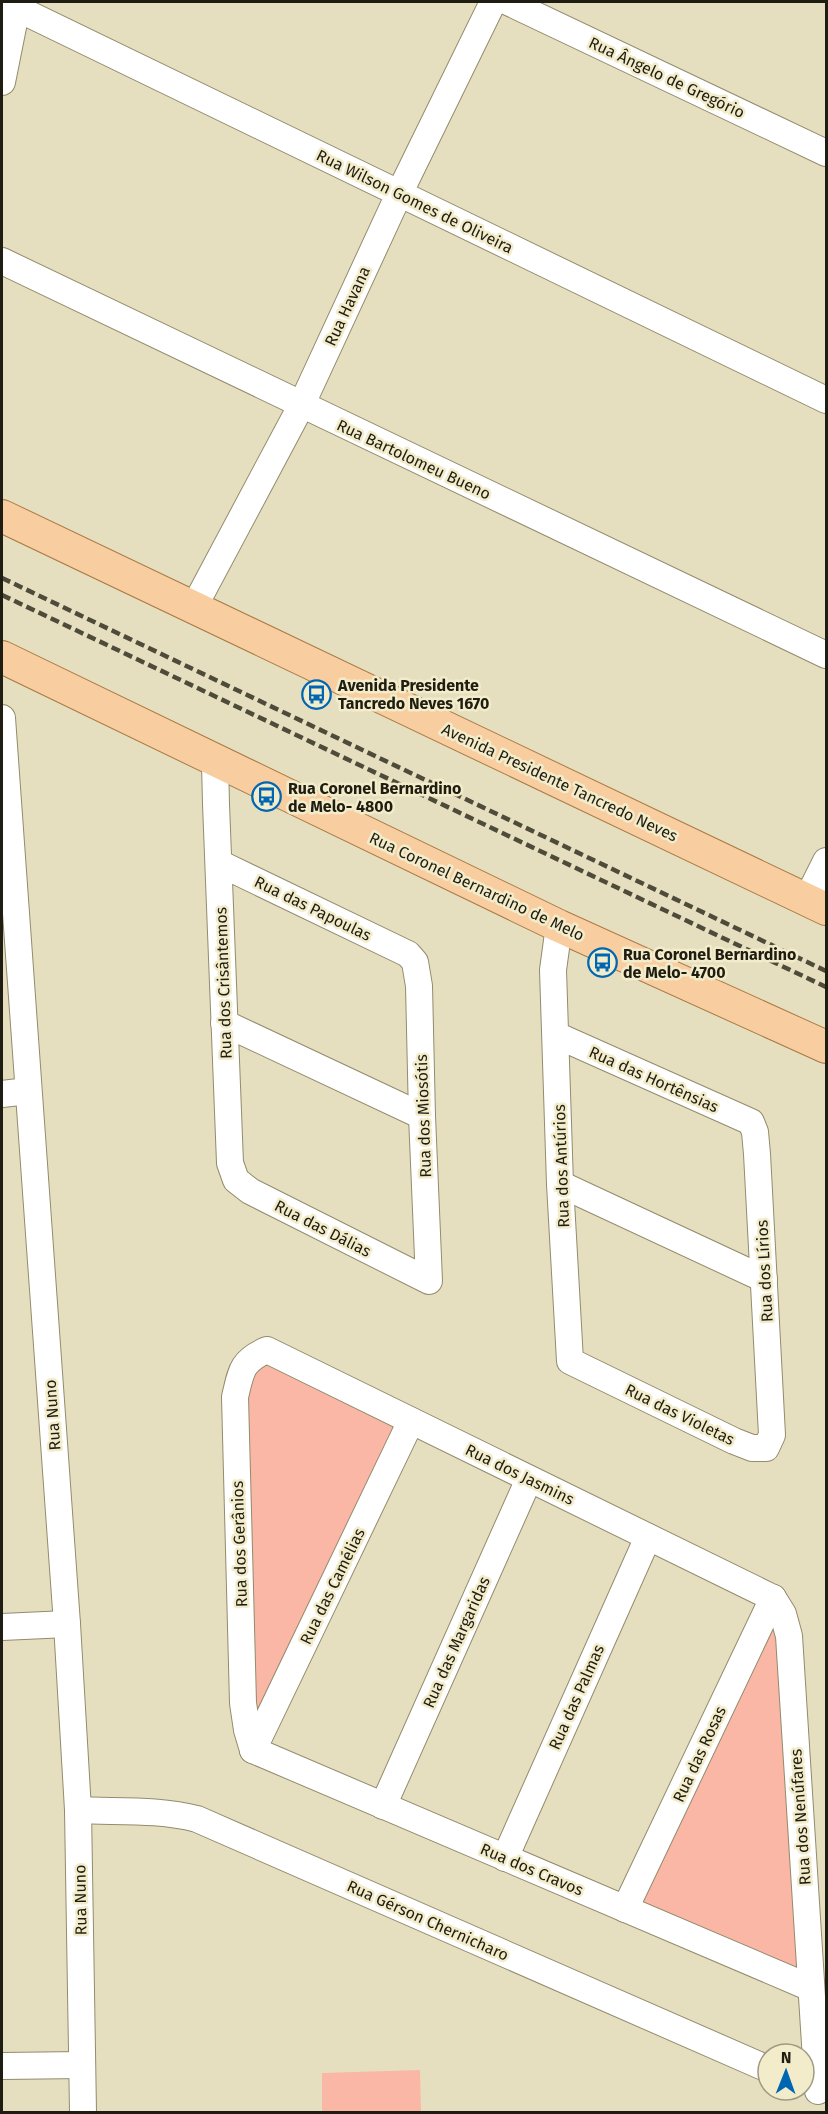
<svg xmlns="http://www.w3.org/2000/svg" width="828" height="2114" viewBox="0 0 828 2114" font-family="'Fira Sans',sans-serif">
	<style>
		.green { fill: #fbb7a6 }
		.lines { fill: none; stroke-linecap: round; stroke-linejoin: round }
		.minor-casing { stroke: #928b6d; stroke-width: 28 }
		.major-casing { stroke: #a97a44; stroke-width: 34 }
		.minor { stroke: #fff; stroke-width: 26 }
		.major { stroke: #f8cda0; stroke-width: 32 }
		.rail { stroke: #4e4b3a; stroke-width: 4.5; stroke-dasharray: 9 4.5; stroke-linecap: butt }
		.labels { text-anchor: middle; stroke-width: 5; stroke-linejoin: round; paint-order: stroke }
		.street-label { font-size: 16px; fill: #1f1d11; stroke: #f3eccb }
		.poi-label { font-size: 16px; font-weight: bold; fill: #1f1d11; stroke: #f3eccb; text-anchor: start }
	</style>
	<rect width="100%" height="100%" fill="#e6dfbf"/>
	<g class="green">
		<path d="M 267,1350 L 405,1422 L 250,1739 L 242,1400 Z"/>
		<path d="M 774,1607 L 806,1982 L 635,1906 Z"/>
		<path d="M 420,2070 L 421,2112 L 322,2112 L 322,2073 Z"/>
	</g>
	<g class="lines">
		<defs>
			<g id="minor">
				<path d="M 4,2 L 826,400"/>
				<path d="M 508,2 L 826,153"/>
				<path d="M 2,82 L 18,2"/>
				<path d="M 2,261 L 826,655"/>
				<path d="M 194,607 L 301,406 L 399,194 L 493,2"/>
				<path d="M 2,718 L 67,1624 L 78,1810 L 83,2112"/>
				<path d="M 215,762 L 216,804 L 230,1163 L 236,1180 L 250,1191 L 429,1281 L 422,1116 L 419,986 L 415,962 L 408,954 L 219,863"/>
				<path d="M 807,899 L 826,861"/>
				<path d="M 224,1023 L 422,1116"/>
				<path d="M 556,1035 L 751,1122 L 755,1132 L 757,1154 L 772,1435 L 766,1448 L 752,1448 L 734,1441 L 570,1361 L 560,1184 L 553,970 L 559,926"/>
				<path d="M 2,1094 L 28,1091"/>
				<path d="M 560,1184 L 764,1279"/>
				<path d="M 773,1598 L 783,1614 L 789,1636 L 818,2091"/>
				<path d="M 2,1627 L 67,1624"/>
				<path d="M 253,1750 L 247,1730 L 243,1703 L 235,1397 C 241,1372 241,1361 267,1350 L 773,1598"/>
				<path d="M 253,1750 L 811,1988"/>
				<path d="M 253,1750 L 411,1421"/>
				<path d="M 383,1806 L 529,1479"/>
				<path d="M 78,1810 C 118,1812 159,1809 197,1819 L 768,2069"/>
				<path d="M 505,1858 L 648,1537"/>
				<path d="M 625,1909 L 773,1598"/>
				<path d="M 2,2066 L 82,2065"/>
			</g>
			<g id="major">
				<path d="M 2,516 L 826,909"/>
				<path d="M 2,657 L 559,926 L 826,1047"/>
			</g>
		</defs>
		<use href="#minor" class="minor-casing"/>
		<use href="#major" class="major-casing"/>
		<use href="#minor" class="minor"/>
		<use href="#major" class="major"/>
		<g class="rail">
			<path d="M 2,578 L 826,971"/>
			<path d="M 2,595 L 826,987"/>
		</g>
	</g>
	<defs>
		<symbol id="bus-ring" viewBox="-11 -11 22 22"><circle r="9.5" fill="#f3eccb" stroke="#0166b2" stroke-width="1.5"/><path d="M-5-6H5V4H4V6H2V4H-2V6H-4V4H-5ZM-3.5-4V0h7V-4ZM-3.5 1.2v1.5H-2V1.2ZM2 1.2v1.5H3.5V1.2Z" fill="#0166b2"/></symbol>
	</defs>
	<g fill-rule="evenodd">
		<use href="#bus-ring" x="300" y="678" width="33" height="33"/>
		<use href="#bus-ring" x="250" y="780" width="33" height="33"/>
		<use href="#bus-ring" x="586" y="946" width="33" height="33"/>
	</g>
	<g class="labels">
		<g class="street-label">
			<text transform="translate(667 77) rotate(25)" y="6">Rua Ângelo de Gregório</text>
			<text transform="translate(415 201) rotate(26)" y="6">Rua Wilson Gomes de Oliveira</text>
			<text transform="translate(347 306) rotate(-65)" y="6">Rua Havana</text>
			<text transform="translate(414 459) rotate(25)" y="6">Rua Bartolomeu Bueno</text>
			<text transform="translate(560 782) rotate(25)" y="6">Avenida Presidente Tancredo Neves</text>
			<text transform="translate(477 886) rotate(25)" y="6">Rua Coronel Bernardino de Melo</text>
			<text transform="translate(313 908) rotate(26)" y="6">Rua das Papoulas</text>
			<text transform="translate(223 983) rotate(-92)" y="6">Rua dos Crisântemos</text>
			<text transform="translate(654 1079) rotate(24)" y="6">Rua das Hortênsias</text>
			<text transform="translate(423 1116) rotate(-92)" y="6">Rua dos Miosótis</text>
			<text transform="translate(561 1166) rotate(-92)" y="6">Rua dos Antúrios</text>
			<text transform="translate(323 1228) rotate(27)" y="6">Rua das Dálias</text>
			<text transform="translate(764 1271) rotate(-93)" y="6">Rua dos Lírios</text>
			<text transform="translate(680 1414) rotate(26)" y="6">Rua das Violetas</text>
			<text transform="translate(52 1415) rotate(-94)" y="6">Rua Nuno</text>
			<text transform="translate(520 1474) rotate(26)" y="6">Rua dos Jasmins</text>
			<text transform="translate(239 1544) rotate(-92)" y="6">Rua dos Gerânios</text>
			<text transform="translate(332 1586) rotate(-64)" y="6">Rua das Camélias</text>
			<text transform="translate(456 1642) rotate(-66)" y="6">Rua das Margaridas</text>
			<text transform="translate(576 1697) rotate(-66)" y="6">Rua das Palmas</text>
			<text transform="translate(699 1754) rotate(-65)" y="6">Rua das Rosas</text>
			<text transform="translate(800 1817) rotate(-94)" y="6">Rua dos Nenúfares</text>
			<text transform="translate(532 1869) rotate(23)" y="6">Rua dos Cravos</text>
			<text transform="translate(80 1900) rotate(-91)" y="6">Rua Nuno</text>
			<text transform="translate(428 1920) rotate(24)" y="6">Rua Gérson Chernicharo</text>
		</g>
		<g class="poi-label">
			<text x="338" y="691">Avenida Presidente<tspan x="338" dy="18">Tancredo Neves 1670</tspan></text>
			<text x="288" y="794">Rua Coronel Bernardino<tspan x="288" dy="18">de Melo- 4800</tspan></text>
			<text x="623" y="960">Rua Coronel Bernardino<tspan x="623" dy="18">de Melo- 4700</tspan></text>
		</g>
	</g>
	<rect width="828" height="2114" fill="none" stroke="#1f1d11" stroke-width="6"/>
	<g transform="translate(786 2072) rotate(1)"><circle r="28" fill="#f3eccb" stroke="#9e9981" stroke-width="1.5"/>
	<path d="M0-4.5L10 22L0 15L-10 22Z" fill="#0166b2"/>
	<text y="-9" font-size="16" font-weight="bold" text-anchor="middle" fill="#1f1d11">N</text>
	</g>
</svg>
